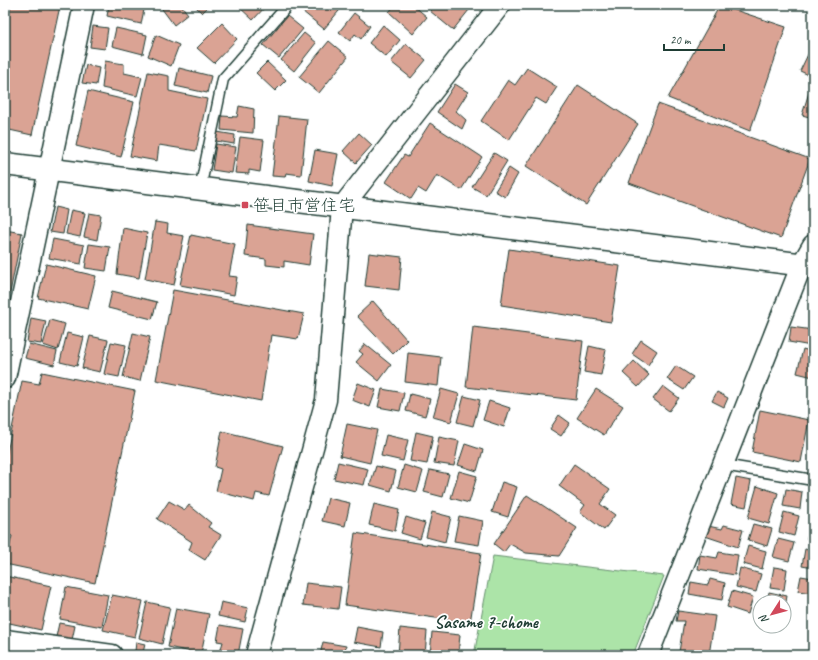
<svg xmlns="http://www.w3.org/2000/svg" width="818" height="660" viewBox="0 0 818 660" font-family="Caveat,'Klee One',sans-serif">
	<style>
		.green { fill: #ace4a8; stroke: #66906e }
		.building { fill: #daa394; stroke: #1f3d34 }
		.lines { fill: none; stroke-linecap: round; stroke-linejoin: round }
		.service-casing { stroke: #1f3d34; stroke-width: 13 }
		.minor-casing { stroke: #1f3d34; stroke-width: 23 }
		.tertiary-casing { stroke: #1f3d34; stroke-width: 25 }
		.service { stroke: #fff; stroke-width: 10 }
		.minor { stroke: #fff; stroke-width: 20 }
		.tertiary { stroke: #fff; stroke-width: 22 }
		.poi-dot { fill: #d1495b; stroke: #fff; stroke-width: 1.5 }
		.labels { text-anchor: middle; stroke-width: 3.5; stroke-linejoin: round; paint-order: stroke }
		.poi-label { font-size: 17px; fill: #1f3d34; stroke: #fff; text-anchor: start }
		.neighbourhood-label { font-size: 18px; font-weight: bold; fill: #1f3d34; stroke: #fff }
	</style>
	<rect width="100%" height="100%" fill="#fff"/>
	<filter id="ink" filterUnits="userSpaceOnUse"><feTurbulence type="fractalNoise" baseFrequency=".025" numOctaves="2"/><feDisplacementMap in="SourceGraphic" scale="8" xChannelSelector="R" yChannelSelector="G"/><feConvolveMatrix kernelMatrix="1 2 1 2 8 2 1 2 1" color-interpolation-filters="sRGB"/></filter>
	<g filter="url(#ink)">
		<path class="green" d="M 493,556 L 664,576 L 633,655 L 474,655 Z"/>
		<g class="building">
			<path d="M 13,5 L 60,6 L 32,135 L 5,129 L 5,49 L 8,30 L 5,30 L 5,15 Z"/>
			<path d="M 109,5 L 145,5 L 141,24 L 107,16 Z"/>
			<path d="M 159,5 L 181,5 L 188,14 L 174,25 Z"/>
			<path d="M 194,5 L 210,5 L 202,13 Z"/>
			<path d="M 237,5 L 267,5 L 253,20 Z"/>
			<path d="M 299,5 L 342,5 L 343,6 L 324,29 L 297,7 Z"/>
			<path d="M 395,5 L 413,5 L 427,17 L 413,34 L 389,12 Z"/>
			<path d="M 435,5 L 462,5 L 469,10 L 453,30 L 430,11 Z"/>
			<path d="M 720,5 L 786,27 L 750,131 L 668,98 Z"/>
			<path d="M 354,13 L 370,26 L 361,39 L 355,34 L 350,41 L 339,32 Z"/>
			<path d="M 287,16 L 303,29 L 279,58 L 263,45 Z"/>
			<path d="M 222,23 L 237,39 L 214,63 L 197,48 Z"/>
			<path d="M 383,25 L 400,40 L 386,57 L 369,43 Z"/>
			<path d="M 93,26 L 108,28 L 105,49 L 90,47 Z"/>
			<path d="M 116,28 L 147,35 L 143,54 L 112,46 Z"/>
			<path d="M 304,33 L 316,43 L 294,71 L 281,60 Z"/>
			<path d="M 156,35 L 179,45 L 171,66 L 148,56 Z"/>
			<path d="M 329,41 L 348,57 L 319,93 L 299,77 Z"/>
			<path d="M 406,44 L 426,60 L 411,78 L 391,62 Z"/>
			<path d="M 813,44 L 813,77 L 800,71 Z"/>
			<path d="M 105,61 L 124,64 L 124,73 L 142,77 L 137,96 L 102,88 Z"/>
			<path d="M 267,62 L 286,80 L 275,91 L 256,73 Z"/>
			<path d="M 86,65 L 99,68 L 96,85 L 82,83 Z"/>
			<path d="M 179,68 L 211,76 L 207,93 L 175,86 Z"/>
			<path d="M 527,68 L 557,87 L 546,104 L 536,98 L 509,140 L 481,121 L 508,80 L 515,85 Z"/>
			<path d="M 148,72 L 169,76 L 169,91 L 207,99 L 196,151 L 159,145 L 157,161 L 130,156 Z"/>
			<path d="M 455,84 L 468,92 L 456,111 L 466,120 L 462,129 L 437,112 Z"/>
			<path d="M 578,85 L 638,124 L 586,205 L 526,166 Z"/>
			<path d="M 810,89 L 813,90 L 813,118 L 802,115 Z"/>
			<path d="M 88,91 L 134,102 L 121,157 L 76,146 Z"/>
			<path d="M 658,104 L 810,159 L 781,238 L 629,183 Z"/>
			<path d="M 239,106 L 254,109 L 253,133 L 221,130 L 222,116 L 237,117 Z"/>
			<path d="M 279,116 L 307,119 L 301,175 L 286,173 L 285,177 L 272,176 Z"/>
			<path d="M 430,123 L 482,157 L 461,190 L 437,175 L 426,193 L 418,188 L 411,199 L 386,182 L 404,155 L 408,157 Z"/>
			<path d="M 217,132 L 235,135 L 234,144 L 216,141 Z"/>
			<path d="M 359,133 L 372,145 L 356,163 L 343,151 Z"/>
			<path d="M 240,137 L 264,140 L 260,172 L 249,170 L 249,174 L 235,173 Z"/>
			<path d="M 216,144 L 236,147 L 232,173 L 212,170 Z"/>
			<path d="M 315,150 L 338,154 L 332,186 L 309,181 Z"/>
			<path d="M 494,153 L 507,161 L 486,195 L 472,187 Z"/>
			<path d="M 813,166 L 813,176 L 810,175 Z"/>
			<path d="M 509,168 L 518,174 L 505,197 L 495,191 Z"/>
			<path d="M 55,207 L 67,210 L 63,234 L 50,232 Z"/>
			<path d="M 71,210 L 85,213 L 80,237 L 66,234 Z"/>
			<path d="M 89,213 L 101,215 L 97,240 L 84,237 Z"/>
			<path d="M 155,222 L 168,224 L 167,233 L 184,236 L 174,285 L 145,279 Z"/>
			<path d="M 248,225 L 313,234 L 309,265 L 284,261 L 284,267 L 266,265 L 266,259 L 245,256 Z"/>
			<path d="M 123,228 L 147,233 L 139,278 L 117,274 Z"/>
			<path d="M 5,230 L 22,233 L 5,317 Z"/>
			<path d="M 191,235 L 235,244 L 229,276 L 237,277 L 234,295 L 180,285 Z"/>
			<path d="M 53,239 L 84,245 L 81,264 L 49,258 Z"/>
			<path d="M 89,244 L 110,247 L 106,271 L 85,268 Z"/>
			<path d="M 509,249 L 620,266 L 611,322 L 501,305 Z"/>
			<path d="M 369,253 L 402,257 L 399,290 L 365,286 Z"/>
			<path d="M 46,264 L 96,276 L 88,309 L 38,298 Z"/>
			<path d="M 173,290 L 304,314 L 298,339 L 271,335 L 261,401 L 156,380 Z"/>
			<path d="M 112,291 L 157,302 L 152,319 L 108,308 Z"/>
			<path d="M 373,301 L 407,340 L 393,354 L 357,316 Z"/>
			<path d="M 31,318 L 46,321 L 41,344 L 27,342 Z"/>
			<path d="M 50,320 L 65,324 L 58,350 L 43,345 Z"/>
			<path d="M 473,327 L 583,341 L 576,400 L 466,387 Z"/>
			<path d="M 791,327 L 813,330 L 811,346 L 789,342 Z"/>
			<path d="M 67,333 L 84,337 L 77,366 L 60,362 Z"/>
			<path d="M 133,333 L 150,337 L 140,381 L 123,377 Z"/>
			<path d="M 90,336 L 108,340 L 100,372 L 82,368 Z"/>
			<path d="M 641,340 L 657,351 L 648,365 L 632,354 Z"/>
			<path d="M 111,342 L 126,345 L 119,377 L 104,374 Z"/>
			<path d="M 29,344 L 57,351 L 54,365 L 25,358 Z"/>
			<path d="M 365,344 L 391,365 L 379,381 L 356,362 L 363,354 L 359,351 Z"/>
			<path d="M 589,346 L 606,350 L 601,375 L 584,372 Z"/>
			<path d="M 803,349 L 813,352 L 813,377 L 797,373 Z"/>
			<path d="M 408,353 L 441,357 L 438,386 L 405,382 Z"/>
			<path d="M 634,361 L 649,375 L 638,387 L 623,373 Z"/>
			<path d="M 676,366 L 693,377 L 684,390 L 667,379 Z"/>
			<path d="M 42,372 L 135,391 L 95,583 L 5,564 L 12,536 L 5,534 L 5,462 L 22,381 L 39,384 Z"/>
			<path d="M 358,383 L 376,390 L 370,407 L 352,400 Z"/>
			<path d="M 663,386 L 679,398 L 669,411 L 653,399 Z"/>
			<path d="M 382,389 L 404,393 L 400,411 L 378,407 Z"/>
			<path d="M 441,389 L 459,394 L 451,422 L 433,417 Z"/>
			<path d="M 596,389 L 623,406 L 604,435 L 577,418 Z"/>
			<path d="M 717,392 L 728,398 L 724,407 L 712,401 Z"/>
			<path d="M 410,394 L 430,399 L 425,416 L 406,411 Z"/>
			<path d="M 464,396 L 480,400 L 473,426 L 457,422 Z"/>
			<path d="M 489,401 L 510,408 L 504,427 L 483,420 Z"/>
			<path d="M 760,410 L 809,420 L 801,462 L 752,452 Z"/>
			<path d="M 559,415 L 570,423 L 561,436 L 550,429 Z"/>
			<path d="M 347,424 L 377,430 L 370,463 L 340,456 Z"/>
			<path d="M 222,431 L 283,446 L 269,496 L 256,493 L 254,501 L 216,491 L 221,469 L 215,467 Z"/>
			<path d="M 416,432 L 433,436 L 427,464 L 410,461 Z"/>
			<path d="M 386,435 L 408,440 L 403,461 L 381,456 Z"/>
			<path d="M 439,437 L 459,441 L 454,466 L 434,463 Z"/>
			<path d="M 465,444 L 483,450 L 477,471 L 458,465 Z"/>
			<path d="M 338,462 L 368,469 L 364,485 L 334,479 Z"/>
			<path d="M 574,464 L 610,489 L 600,504 L 615,515 L 604,530 L 580,512 L 585,505 L 559,486 Z"/>
			<path d="M 404,465 L 423,471 L 417,492 L 398,487 Z"/>
			<path d="M 376,466 L 396,471 L 391,491 L 370,485 Z"/>
			<path d="M 430,470 L 449,474 L 443,497 L 424,492 Z"/>
			<path d="M 459,471 L 477,476 L 469,503 L 451,498 Z"/>
			<path d="M 736,478 L 751,481 L 746,507 L 731,504 Z"/>
			<path d="M 502,482 L 517,487 L 508,517 L 492,512 Z"/>
			<path d="M 757,486 L 778,493 L 769,524 L 748,518 Z"/>
			<path d="M 786,489 L 802,492 L 800,509 L 783,506 Z"/>
			<path d="M 527,495 L 577,528 L 559,556 L 526,553 L 510,544 L 504,552 L 494,544 Z"/>
			<path d="M 328,498 L 350,503 L 345,526 L 322,521 Z"/>
			<path d="M 169,501 L 185,510 L 189,505 L 211,523 L 208,527 L 221,535 L 205,560 L 189,550 L 192,542 L 157,519 Z"/>
			<path d="M 374,504 L 399,510 L 395,531 L 369,525 Z"/>
			<path d="M 432,512 L 451,517 L 445,542 L 426,537 Z"/>
			<path d="M 784,512 L 799,516 L 794,536 L 779,532 Z"/>
			<path d="M 459,516 L 483,521 L 479,545 L 454,541 Z"/>
			<path d="M 406,517 L 425,523 L 420,539 L 401,533 Z"/>
			<path d="M 809,521 L 813,522 L 813,540 L 807,539 Z"/>
			<path d="M 753,524 L 772,529 L 767,546 L 748,540 Z"/>
			<path d="M 724,525 L 743,530 L 738,547 L 705,536 L 708,526 L 722,529 Z"/>
			<path d="M 355,533 L 481,553 L 470,623 L 345,605 Z"/>
			<path d="M 778,539 L 794,543 L 789,561 L 773,557 Z"/>
			<path d="M 748,546 L 766,551 L 762,569 L 743,564 Z"/>
			<path d="M 805,549 L 813,551 L 813,568 L 802,566 Z"/>
			<path d="M 719,552 L 738,555 L 735,575 L 698,569 L 700,555 L 717,558 Z"/>
			<path d="M 774,567 L 787,569 L 784,590 L 770,588 Z"/>
			<path d="M 740,568 L 761,574 L 756,592 L 736,587 Z"/>
			<path d="M 5,576 L 51,586 L 41,630 L 5,622 Z"/>
			<path d="M 801,576 L 813,578 L 813,593 L 798,591 Z"/>
			<path d="M 710,579 L 725,583 L 722,600 L 689,594 L 691,582 L 708,585 Z"/>
			<path d="M 306,583 L 341,587 L 338,609 L 303,605 Z"/>
			<path d="M 66,587 L 108,595 L 102,627 L 60,619 Z"/>
			<path d="M 732,591 L 753,597 L 748,614 L 727,607 Z"/>
			<path d="M 769,592 L 787,596 L 784,613 L 784,602 L 767,602 Z"/>
			<path d="M 112,595 L 143,601 L 135,637 L 103,630 Z"/>
			<path d="M 147,602 L 170,607 L 162,644 L 139,638 Z"/>
			<path d="M 221,602 L 248,608 L 245,622 L 218,616 Z"/>
			<path d="M 176,608 L 209,614 L 201,654 L 168,647 Z"/>
			<path d="M 678,611 L 715,616 L 709,655 L 693,655 L 679,652 L 684,621 L 676,621 Z"/>
			<path d="M 59,623 L 75,626 L 72,640 L 56,637 Z"/>
			<path d="M 220,625 L 243,629 L 238,655 L 219,655 L 223,642 L 217,641 Z"/>
			<path d="M 357,627 L 383,632 L 381,647 L 354,642 Z"/>
			<path d="M 400,628 L 427,631 L 425,655 L 398,655 Z"/>
			<path d="M 432,632 L 460,635 L 458,655 L 430,655 Z"/>
			<path d="M 136,642 L 145,644 L 143,653 L 135,651 Z"/>
			<path d="M 323,642 L 346,646 L 344,655 L 320,655 Z"/>
			<path d="M 354,649 L 379,654 L 378,655 L 353,655 Z"/>
		</g>
		<g class="lines">
			<defs>
				<g id="service">
					<path d="M 200,189 L 223,79 L 288,5"/>
					<path d="M 723,465 L 813,480"/>
				</g>
				<g id="minor">
					<path d="M 5,378 L 84,5"/>
					<path d="M 5,640 L 112,655"/>
					<path d="M 256,655 L 326,400 L 342,207 L 500,5"/>
					<path d="M 648,655 L 802,264 L 813,245"/>
				</g>
				<path id="tertiary" d="M 5,164 L 813,266"/>
			</defs>
			<use href="#service" class="service-casing"/>
			<use href="#minor" class="minor-casing"/>
			<use href="#tertiary" class="tertiary-casing"/>
			<use href="#service" class="service"/>
			<use href="#minor" class="minor"/>
			<use href="#tertiary" class="tertiary"/>
		</g>
	</g>
	<rect class="poi-dot" x="241" y="201" width="8" height="8" rx="2"/>
	<g class="labels">
		<g class="poi-label">
			<text x="253" y="211">笹目市営住宅</text>
		</g>
		<g class="neighbourhood-label">
			<text x="486" y="628">Sasame 7-chome</text>
		</g>
	</g>
	<rect width="818" height="660" fill="none" stroke="#fff" stroke-width="20"/>
	<rect x="10" y="10" width="798" height="640" fill="none" stroke="#1f3d34" stroke-width="1.5" filter="url(#ink)"/>
	<g transform="translate(772 614) rotate(234)"><circle r="19" fill="#ffffff" stroke="#a5b1ae"/>
	<path d="M0-3L7 15L0 10L-7 15Z" fill="#d1495b"/>
	<text y="-6" font-size="11" font-weight="bold" text-anchor="middle" fill="#1f3d34">N</text>
	</g>
	<path d="M664 44v6h60v-6" fill="none" stroke="#1f3d34" stroke-width="2"/>
	<text x="670" y="44" font-size="12" fill="#1f3d34" stroke="#ffffff" stroke-width="3" paint-order="stroke">20 m</text>
</svg>
